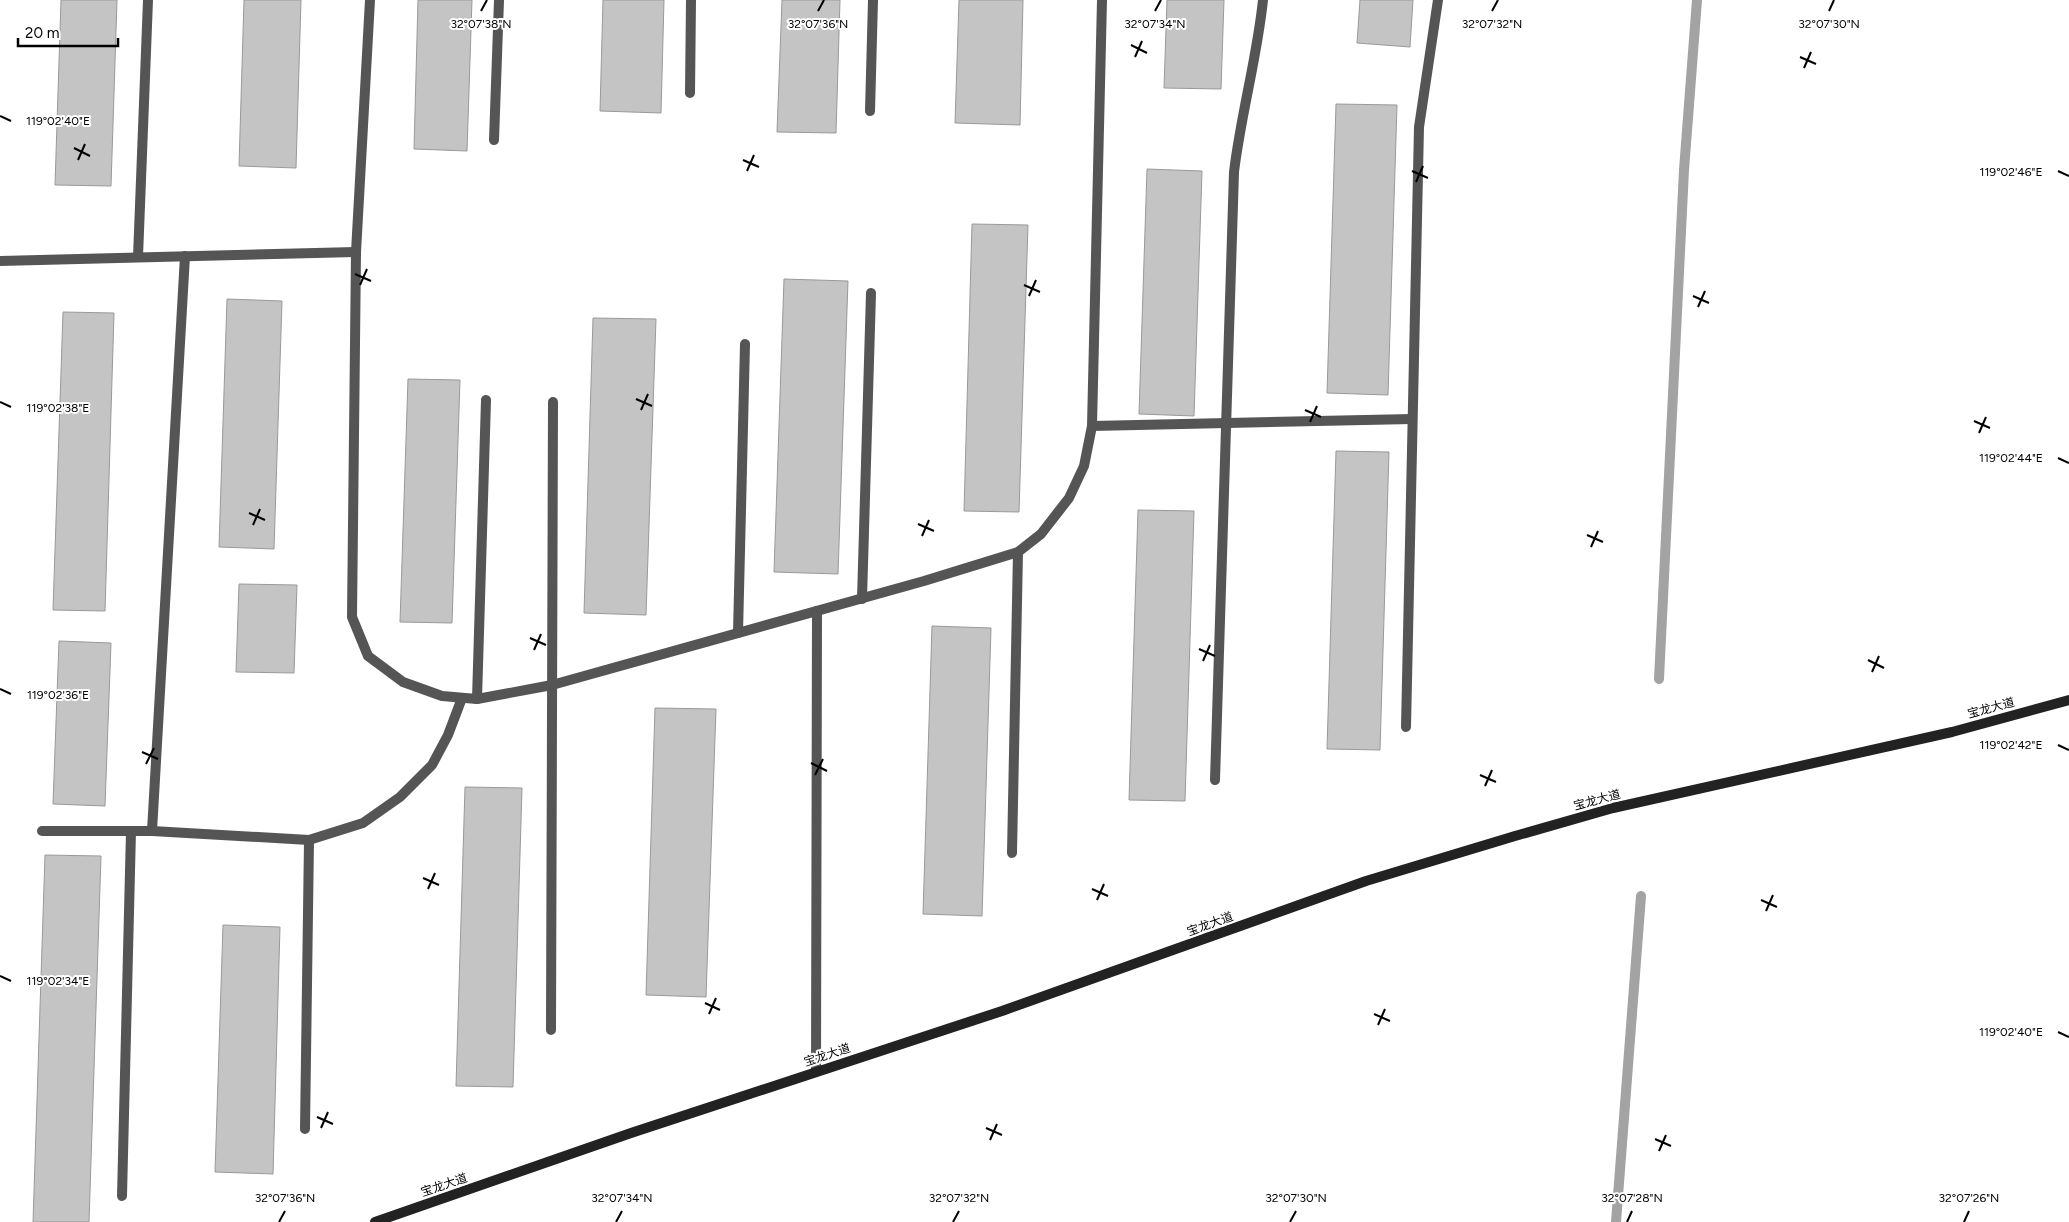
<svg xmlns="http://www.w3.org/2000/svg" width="2069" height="1222" viewBox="0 0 2069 1222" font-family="Figtree,'Noto Sans SC',sans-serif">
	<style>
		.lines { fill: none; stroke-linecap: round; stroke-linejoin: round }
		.stream { stroke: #a3a3a3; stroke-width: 10 }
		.building { fill: #c4c4c4; stroke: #999 }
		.lane { stroke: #555; stroke-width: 10 }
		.street { stroke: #555; stroke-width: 10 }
		.secondary { stroke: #222; stroke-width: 10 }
		.ticks { fill: none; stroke: #000; stroke-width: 2 }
		.labels { text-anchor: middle; stroke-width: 4; stroke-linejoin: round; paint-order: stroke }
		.street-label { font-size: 12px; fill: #000; stroke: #fff }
		.ticks-label { font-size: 12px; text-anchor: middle; fill: #000; stroke: #fff; stroke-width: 4; stroke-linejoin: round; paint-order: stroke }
	</style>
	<rect width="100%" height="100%" fill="#fff"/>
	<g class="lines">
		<g class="stream">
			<path d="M 1659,679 L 1684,170 L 1697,0"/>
			<path d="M 1616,1222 L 1641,896"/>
		</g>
	</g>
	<g class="building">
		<path d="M 61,0 L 117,0 L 111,186 L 55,185 Z"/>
		<path d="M 244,0 L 301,0 L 296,168 L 239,166 Z"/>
		<path d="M 418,0 L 472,0 L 467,151 L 414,149 Z"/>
		<path d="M 603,0 L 664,0 L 661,113 L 600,111 Z"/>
		<path d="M 782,0 L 840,0 L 836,133 L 777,132 Z"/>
		<path d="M 959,0 L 1023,0 L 1020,125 L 955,123 Z"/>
		<path d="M 1167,0 L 1224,0 L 1221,89 L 1164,88 Z"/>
		<path d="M 1360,0 L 1413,0 L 1410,47 L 1357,43 Z"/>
		<path d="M 1336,104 L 1397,105 L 1388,395 L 1327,393 Z"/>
		<path d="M 1147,169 L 1202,171 L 1194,416 L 1139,414 Z"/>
		<path d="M 972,224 L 1028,225 L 1019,512 L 964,511 Z"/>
		<path d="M 784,279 L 848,281 L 838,574 L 774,572 Z"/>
		<path d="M 227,299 L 282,301 L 274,549 L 219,547 Z"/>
		<path d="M 63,312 L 114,313 L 105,611 L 53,610 Z"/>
		<path d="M 593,318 L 656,319 L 646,615 L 584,613 Z"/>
		<path d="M 408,379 L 460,380 L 452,623 L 400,622 Z"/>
		<path d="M 1336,451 L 1389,452 L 1380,750 L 1327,749 Z"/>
		<path d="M 1138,510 L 1194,511 L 1185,801 L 1129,800 Z"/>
		<path d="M 239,584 L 297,585 L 294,673 L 236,672 Z"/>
		<path d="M 932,626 L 991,628 L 982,916 L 923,914 Z"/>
		<path d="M 59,641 L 111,643 L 105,806 L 53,804 Z"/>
		<path d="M 655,708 L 716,709 L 706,997 L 646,995 Z"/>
		<path d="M 465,787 L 522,788 L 513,1087 L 456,1086 Z"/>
		<path d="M 45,855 L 101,856 L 89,1222 L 33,1222 Z"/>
		<path d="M 223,925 L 280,927 L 273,1174 L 215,1172 Z"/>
	</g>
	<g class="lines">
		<g class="lane">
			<path d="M 690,93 L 691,0"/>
			<path d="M 870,111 L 873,0"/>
			<path d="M 494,140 L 499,0"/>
			<path d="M 138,257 L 148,0"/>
			<path d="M 1092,426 L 1412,419"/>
			<path d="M 862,599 L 871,293"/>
			<path d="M 738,633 L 745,344"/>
			<path d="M 477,699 L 486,400"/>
			<path d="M 1406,727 L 1419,127 L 1438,0"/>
			<path d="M 1215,780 L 1234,172 C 1241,114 1257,58 1263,0"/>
			<path d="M 42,831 L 152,831 L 309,840 L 363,823 L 400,797 L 432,765 L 448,735 L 462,698"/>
			<path d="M 152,831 L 185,256"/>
			<path d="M 1012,853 L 1018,552"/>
			<path d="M 551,1030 L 553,402"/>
			<path d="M 305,1129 L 309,840"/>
			<path d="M 122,1196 L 131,831"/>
		</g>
		<g class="street">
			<path d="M 370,0 L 356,252 L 352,617 L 368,656 L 403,682 L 442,696 L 477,699 L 552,685 L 924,581 L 1018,552 L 1041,534 L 1069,498 L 1084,466 L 1092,426 L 1102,0"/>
			<path d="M 0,261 L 356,252"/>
			<path d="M 816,1072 L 817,611"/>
		</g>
		<path class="secondary" d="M 375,1222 L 631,1133 L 1002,1011 L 1366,881 L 1515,836 L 1613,808 L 1952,732 L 2069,700"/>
	</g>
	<path class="ticks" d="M 481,11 L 487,0M 818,11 L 824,0M 1155,11 L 1161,0M 1492,11 L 1498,0M 1829,11 L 1834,0M 1131,45 L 1147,53M 1135,57 L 1142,41M 1800,57 L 1816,64M 1804,68 L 1811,52M 0,116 L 11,121M 74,148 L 90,156M 78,160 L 85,144M 743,160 L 759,167M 747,171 L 754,155M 1412,171 L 1428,178M 2058,171 L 2069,176M 1416,182 L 1423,166M 355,274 L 371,281M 360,285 L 367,269M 1024,285 L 1040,292M 1029,296 L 1036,280M 1693,296 L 1709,303M 1698,307 L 1705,291M 636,399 L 652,406M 0,402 L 11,407M 641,410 L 648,394M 1305,410 L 1321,417M 1974,421 L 1990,428M 1310,422 L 1317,406M 1979,433 L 1986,417M 2058,458 L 2069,463M 249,513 L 265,520M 918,524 L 934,531M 253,525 L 260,509M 1587,535 L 1603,542M 922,536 L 929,520M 1591,547 L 1598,531M 530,638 L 546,645M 1199,649 L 1215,656M 534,650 L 541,634M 1868,660 L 1884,668M 1203,661 L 1210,645M 1872,672 L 1879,656M 0,689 L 11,694M 2058,745 L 2069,750M 142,752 L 158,759M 811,763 L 827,771M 146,764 L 154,748M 815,775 L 823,759M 1480,775 L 1496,782M 1485,786 L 1492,770M 423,878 L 439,885M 428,889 L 435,873M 1092,889 L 1108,896M 1097,900 L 1104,884M 1761,900 L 1777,907M 1766,911 L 1773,895M 0,976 L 11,981M 705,1003 L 720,1010M 709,1014 L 716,998M 1374,1014 L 1390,1021M 1378,1025 L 1385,1009M 2058,1032 L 2069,1037M 317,1117 L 333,1124M 321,1128 L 328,1112M 986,1128 L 1002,1135M 1655,1139 L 1671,1146M 990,1140 L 997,1124M 1659,1151 L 1666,1135M 279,1222 L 285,1211M 616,1222 L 622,1211M 953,1222 L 959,1211M 1290,1222 L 1296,1211M 1627,1222 L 1632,1211M 1964,1222 L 1969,1211"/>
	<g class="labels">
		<g class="street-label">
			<text transform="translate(1991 708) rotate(-15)" y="4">宝龙大道</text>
			<text transform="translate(1597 800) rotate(-15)" y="4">宝龙大道</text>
			<text transform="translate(1210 924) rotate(-20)" y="4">宝龙大道</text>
			<text transform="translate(827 1055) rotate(-18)" y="4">宝龙大道</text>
			<text transform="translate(444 1185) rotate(-19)" y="4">宝龙大道</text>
		</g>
	</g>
	<g class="ticks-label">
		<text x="481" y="28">32°07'38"N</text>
		<text x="818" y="28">32°07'36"N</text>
		<text x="1155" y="28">32°07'34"N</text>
		<text x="1492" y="28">32°07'32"N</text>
		<text x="1829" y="28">32°07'30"N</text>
		<text x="58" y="125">119°02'40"E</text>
		<text x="2011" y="176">119°02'46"E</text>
		<text x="58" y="412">119°02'38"E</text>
		<text x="2011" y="462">119°02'44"E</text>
		<text x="58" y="699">119°02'36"E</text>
		<text x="2011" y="749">119°02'42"E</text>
		<text x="58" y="985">119°02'34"E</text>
		<text x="2011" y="1036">119°02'40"E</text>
		<text x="285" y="1202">32°07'36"N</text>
		<text x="622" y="1202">32°07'34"N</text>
		<text x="959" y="1202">32°07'32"N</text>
		<text x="1296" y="1202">32°07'30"N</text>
		<text x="1632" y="1202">32°07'28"N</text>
		<text x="1969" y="1202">32°07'26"N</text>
	</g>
	<path d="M18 38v8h100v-8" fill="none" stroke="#000000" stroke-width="2.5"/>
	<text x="25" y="38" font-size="15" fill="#000000" stroke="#ffffff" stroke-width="4" paint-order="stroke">20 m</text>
</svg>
